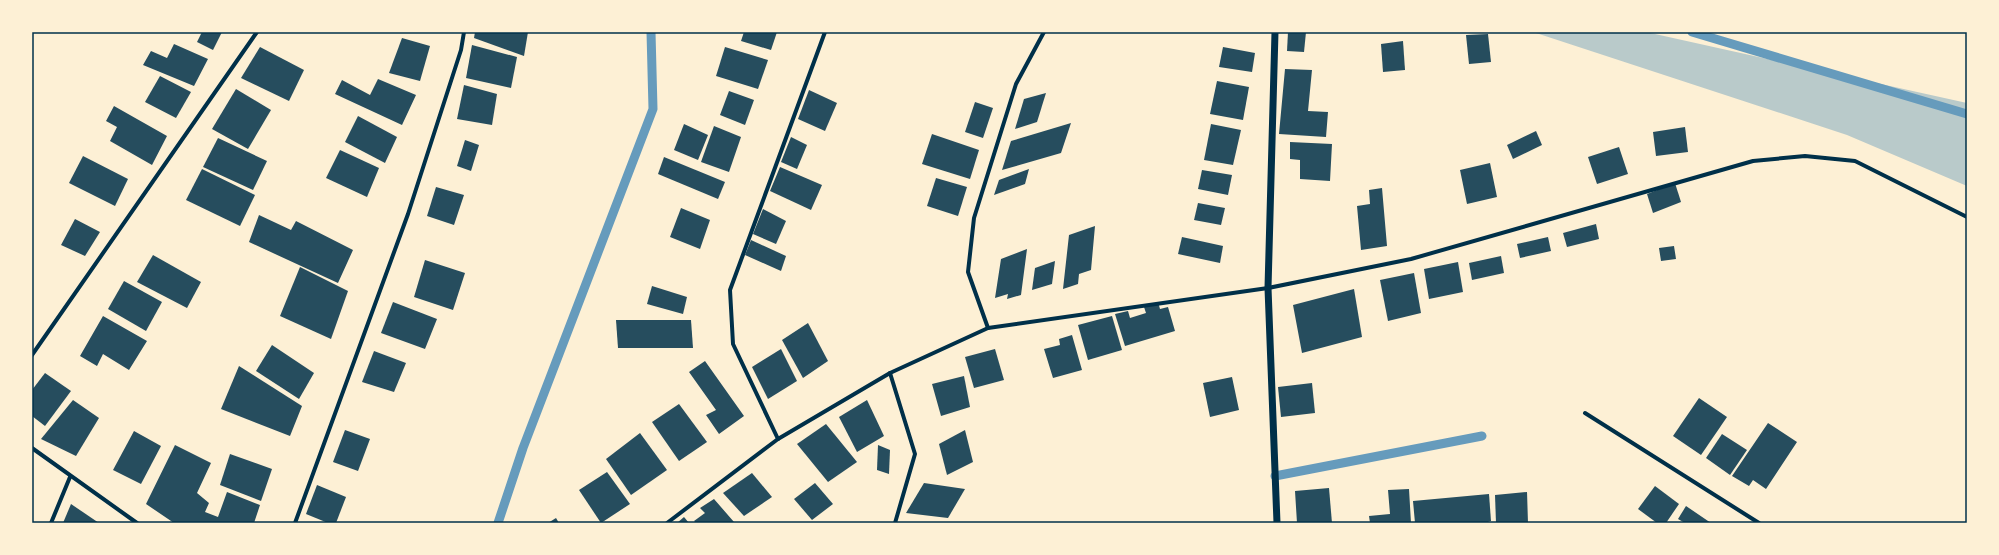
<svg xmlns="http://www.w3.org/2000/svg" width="1999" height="555" viewBox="0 0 1999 555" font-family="'Golos Text',sans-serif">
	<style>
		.green { fill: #b9caca }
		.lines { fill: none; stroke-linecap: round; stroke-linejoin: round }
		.stream { stroke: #669bbc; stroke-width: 9 }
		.building { fill: #264d5e }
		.minor { stroke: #003049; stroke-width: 4 }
		.tertiary { stroke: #003049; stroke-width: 7 }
		.neatline { fill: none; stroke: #003049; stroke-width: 1.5 }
	</style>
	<rect width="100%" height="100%" fill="#fdf0d5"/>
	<path class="green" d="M 1533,32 L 1646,32 L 1967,103 L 1967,186 L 1847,135 Z"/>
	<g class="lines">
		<g class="stream">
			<path d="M 1692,32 L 1967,114"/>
			<path d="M 1275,476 L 1482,436"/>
			<path d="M 498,523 L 523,448 L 653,109 L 651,32"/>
		</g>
	</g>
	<g class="building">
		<path d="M 202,32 L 222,32 L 213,50 L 197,42 Z"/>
		<path d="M 475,32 L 528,32 L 524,56 L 474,38 Z"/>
		<path d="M 744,32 L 777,32 L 771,50 L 741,41 Z"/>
		<path d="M 1288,32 L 1306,32 L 1304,52 L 1287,51 Z"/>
		<path d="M 1488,34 L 1491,62 L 1469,64 L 1466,35 Z"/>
		<path d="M 402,38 L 430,46 L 420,81 L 389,73 Z"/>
		<path d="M 1403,41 L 1405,70 L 1383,72 L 1381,44 Z"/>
		<path d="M 174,44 L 208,59 L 194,86 L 143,65 L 151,51 L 167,58 Z"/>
		<path d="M 472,45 L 517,57 L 511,88 L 466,78 Z"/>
		<path d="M 260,47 L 304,70 L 289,101 L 241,78 Z"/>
		<path d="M 725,47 L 768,60 L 758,89 L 716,76 Z"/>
		<path d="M 1223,47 L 1255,53 L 1252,72 L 1219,67 Z"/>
		<path d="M 1285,69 L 1312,70 L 1308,111 L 1328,112 L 1326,137 L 1279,134 Z"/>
		<path d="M 160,76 L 191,92 L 176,118 L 145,102 Z"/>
		<path d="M 378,79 L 416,95 L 402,125 L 335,94 L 342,80 L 370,95 Z"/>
		<path d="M 1217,81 L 1249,87 L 1243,120 L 1210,114 Z"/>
		<path d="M 464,85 L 497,94 L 492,125 L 457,119 Z"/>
		<path d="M 236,89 L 271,110 L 248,149 L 212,129 Z"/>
		<path d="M 809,90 L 837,103 L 825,131 L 798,119 Z"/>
		<path d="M 729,91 L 754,100 L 745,125 L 720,115 Z"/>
		<path d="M 1046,93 L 1037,122 L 1015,129 L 1024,99 Z"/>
		<path d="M 975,102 L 993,108 L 983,138 L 965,132 Z"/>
		<path d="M 114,106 L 167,136 L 152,165 L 110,141 L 117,127 L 106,121 Z"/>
		<path d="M 358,116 L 397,137 L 385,163 L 345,142 Z"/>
		<path d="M 1071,123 L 1061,153 L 1002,170 L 1011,141 Z"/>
		<path d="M 684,124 L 708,135 L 698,160 L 674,150 Z"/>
		<path d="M 1211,124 L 1241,130 L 1233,165 L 1204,160 Z"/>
		<path d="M 714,126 L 741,137 L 729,172 L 701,162 Z"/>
		<path d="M 1685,127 L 1688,152 L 1656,156 L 1653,132 Z"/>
		<path d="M 1536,131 L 1542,145 L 1513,159 L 1507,145 Z"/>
		<path d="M 932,134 L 979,150 L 970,179 L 922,164 Z"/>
		<path d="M 791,137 L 807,145 L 797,169 L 781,162 Z"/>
		<path d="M 218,138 L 267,161 L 253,190 L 203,167 Z"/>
		<path d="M 465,140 L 479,145 L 471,171 L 457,166 Z"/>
		<path d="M 1290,142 L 1332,144 L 1330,181 L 1300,179 L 1300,160 L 1290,159 Z"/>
		<path d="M 1619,147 L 1628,174 L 1597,184 L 1588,157 Z"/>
		<path d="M 340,150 L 379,168 L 367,197 L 326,178 Z"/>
		<path d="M 83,156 L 128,179 L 115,206 L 69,183 Z"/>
		<path d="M 664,157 L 725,182 L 718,199 L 658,174 Z"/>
		<path d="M 1490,163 L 1497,197 L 1467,204 L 1460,170 Z"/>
		<path d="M 780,167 L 822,185 L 811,210 L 770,191 Z"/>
		<path d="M 202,169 L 255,195 L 240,226 L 186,200 Z"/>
		<path d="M 1029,169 L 1025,184 L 994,195 L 999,180 Z"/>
		<path d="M 1202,170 L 1232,175 L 1228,195 L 1198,189 Z"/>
		<path d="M 936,178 L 967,187 L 958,216 L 927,206 Z"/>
		<path d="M 1675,183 L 1681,202 L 1653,213 L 1647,194 Z"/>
		<path d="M 436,187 L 464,195 L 454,225 L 427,216 Z"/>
		<path d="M 1382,188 L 1387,246 L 1361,250 L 1357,206 L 1370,204 L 1369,190 Z"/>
		<path d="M 1198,203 L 1225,208 L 1221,225 L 1194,220 Z"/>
		<path d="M 681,208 L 710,220 L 700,249 L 670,237 Z"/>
		<path d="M 763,209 L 786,221 L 776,244 L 753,234 Z"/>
		<path d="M 259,215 L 291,230 L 296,221 L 353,250 L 338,283 L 249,242 Z"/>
		<path d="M 75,219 L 100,232 L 85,256 L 61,245 Z"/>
		<path d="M 1596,224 L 1599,239 L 1567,247 L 1563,233 Z"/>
		<path d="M 1095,226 L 1091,270 L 1079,274 L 1078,284 L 1063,289 L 1069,235 Z"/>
		<path d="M 1182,237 L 1223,246 L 1220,263 L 1178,254 Z"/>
		<path d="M 1548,237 L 1551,251 L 1520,258 L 1517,244 Z"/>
		<path d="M 751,240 L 786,256 L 781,271 L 745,255 Z"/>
		<path d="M 1674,246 L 1676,259 L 1661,261 L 1659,248 Z"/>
		<path d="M 1027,249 L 1021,295 L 1007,299 L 1008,294 L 995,298 L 1001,259 Z"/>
		<path d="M 153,255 L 201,282 L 187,308 L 137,282 Z"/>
		<path d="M 1501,256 L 1504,273 L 1472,280 L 1469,263 Z"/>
		<path d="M 425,260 L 465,273 L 453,310 L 414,297 Z"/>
		<path d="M 1055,261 L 1052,284 L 1032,290 L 1035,268 Z"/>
		<path d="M 1458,262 L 1463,292 L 1429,299 L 1424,269 Z"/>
		<path d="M 300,267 L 348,291 L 331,339 L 280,316 Z"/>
		<path d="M 1414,273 L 1421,313 L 1388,321 L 1380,280 Z"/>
		<path d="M 124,281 L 162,302 L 146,331 L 108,309 Z"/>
		<path d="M 652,286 L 687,297 L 683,314 L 647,304 Z"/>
		<path d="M 1354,289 L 1362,337 L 1302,353 L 1293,305 Z"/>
		<path d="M 393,302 L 437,319 L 425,349 L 381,333 Z"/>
		<path d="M 1158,302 L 1160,309 L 1168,307 L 1175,331 L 1125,346 L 1115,314 L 1128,311 L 1130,318 L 1146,313 L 1144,307 Z"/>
		<path d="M 103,316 L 147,341 L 129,370 L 103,354 L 97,366 L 80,356 Z"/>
		<path d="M 1112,316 L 1122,350 L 1088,360 L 1078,325 Z"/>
		<path d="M 616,320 L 691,320 L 693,348 L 618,348 Z"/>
		<path d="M 808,323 L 828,361 L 803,378 L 782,340 Z"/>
		<path d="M 1072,335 L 1082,370 L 1053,378 L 1044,349 L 1060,345 L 1059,339 Z"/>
		<path d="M 272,345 L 314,373 L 299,399 L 256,371 Z"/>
		<path d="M 781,349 L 797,381 L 768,399 L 752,367 Z"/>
		<path d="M 995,349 L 1004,380 L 974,388 L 965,357 Z"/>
		<path d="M 374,351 L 406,363 L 394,392 L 362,382 Z"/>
		<path d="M 705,361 L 744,416 L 719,434 L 706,415 L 716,410 L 689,372 Z"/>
		<path d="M 239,366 L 302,406 L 290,436 L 221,409 Z"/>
		<path d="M 45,373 L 71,391 L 45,426 L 32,416 L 32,390 Z"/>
		<path d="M 964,376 L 970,407 L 941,416 L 932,384 Z"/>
		<path d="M 1232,377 L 1239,410 L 1210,417 L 1203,383 Z"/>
		<path d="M 1312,383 L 1315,413 L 1281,417 L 1278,387 Z"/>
		<path d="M 1699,398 L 1727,417 L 1701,455 L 1673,436 Z"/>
		<path d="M 73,400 L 99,418 L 76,456 L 41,439 Z"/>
		<path d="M 867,400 L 884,436 L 857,452 L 839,417 Z"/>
		<path d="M 679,404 L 707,442 L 679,461 L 652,422 Z"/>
		<path d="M 1768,423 L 1797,442 L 1766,489 L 1753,480 L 1749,486 L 1732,476 Z"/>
		<path d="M 826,424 L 857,462 L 828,482 L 797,444 Z"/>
		<path d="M 345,430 L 370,439 L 358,471 L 333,462 Z"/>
		<path d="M 965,430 L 973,462 L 947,475 L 939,444 Z"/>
		<path d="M 134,431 L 161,446 L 141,484 L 113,470 Z"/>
		<path d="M 640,433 L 667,470 L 631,495 L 606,459 Z"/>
		<path d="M 1722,434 L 1747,450 L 1730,475 L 1706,458 Z"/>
		<path d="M 175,445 L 211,463 L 197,493 L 209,503 L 205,512 L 218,517 L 227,492 L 260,505 L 254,523 L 174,523 L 146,504 Z"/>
		<path d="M 878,445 L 890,450 L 889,474 L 877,470 Z"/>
		<path d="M 230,454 L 272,469 L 261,501 L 220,485 Z"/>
		<path d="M 607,472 L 630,504 L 601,523 L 579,490 Z"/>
		<path d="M 752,473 L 772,497 L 744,516 L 723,493 Z"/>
		<path d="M 815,483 L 833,504 L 812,520 L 794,499 Z"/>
		<path d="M 924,483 L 965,489 L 948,518 L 906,513 Z"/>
		<path d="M 317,485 L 346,497 L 336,523 L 328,523 L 306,514 Z"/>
		<path d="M 1655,486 L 1679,504 L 1666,523 L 1657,523 L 1638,509 Z"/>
		<path d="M 1329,488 L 1332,523 L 1297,523 L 1295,491 Z"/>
		<path d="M 1409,489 L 1411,523 L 1370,523 L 1369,516 L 1390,514 L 1388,490 Z"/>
		<path d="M 1527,492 L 1528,523 L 1496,523 L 1495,495 Z"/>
		<path d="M 1489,494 L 1491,521 L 1485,523 L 1415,523 L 1413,501 Z"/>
		<path d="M 714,499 L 734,522 L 696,523 L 694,521 L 705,513 L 700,508 Z"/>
		<path d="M 71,504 L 99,523 L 63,523 Z"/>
		<path d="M 1686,506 L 1711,523 L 1685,523 L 1678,519 Z"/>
		<path d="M 684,517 L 689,523 L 677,523 Z"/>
		<path d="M 556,518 L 559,523 L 548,523 Z"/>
	</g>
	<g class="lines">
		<g class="minor">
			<path d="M 988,328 L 968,272 L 974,218 L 1016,84 L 1044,32"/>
			<path d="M 32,355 L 257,32"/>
			<path d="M 890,373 L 915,454 L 895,523"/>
			<path d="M 1585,413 L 1759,523"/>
			<path d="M 778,439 L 733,344 L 730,290 L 825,32"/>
			<path d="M 32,448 L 137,523"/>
			<path d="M 51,523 L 70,477"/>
			<path d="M 295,523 L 408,214 L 461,50 L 464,32"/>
			<path d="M 667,523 L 778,439 L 890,373 L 988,328 L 1268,288 L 1411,259 L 1753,161 L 1805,156 L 1855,161 L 1967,217"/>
		</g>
		<path class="tertiary" d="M 1275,32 L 1268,288 L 1277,523"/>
	</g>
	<rect width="1999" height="555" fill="none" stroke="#fdf0d5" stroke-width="66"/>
	<rect x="33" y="33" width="1933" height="489" class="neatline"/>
</svg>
